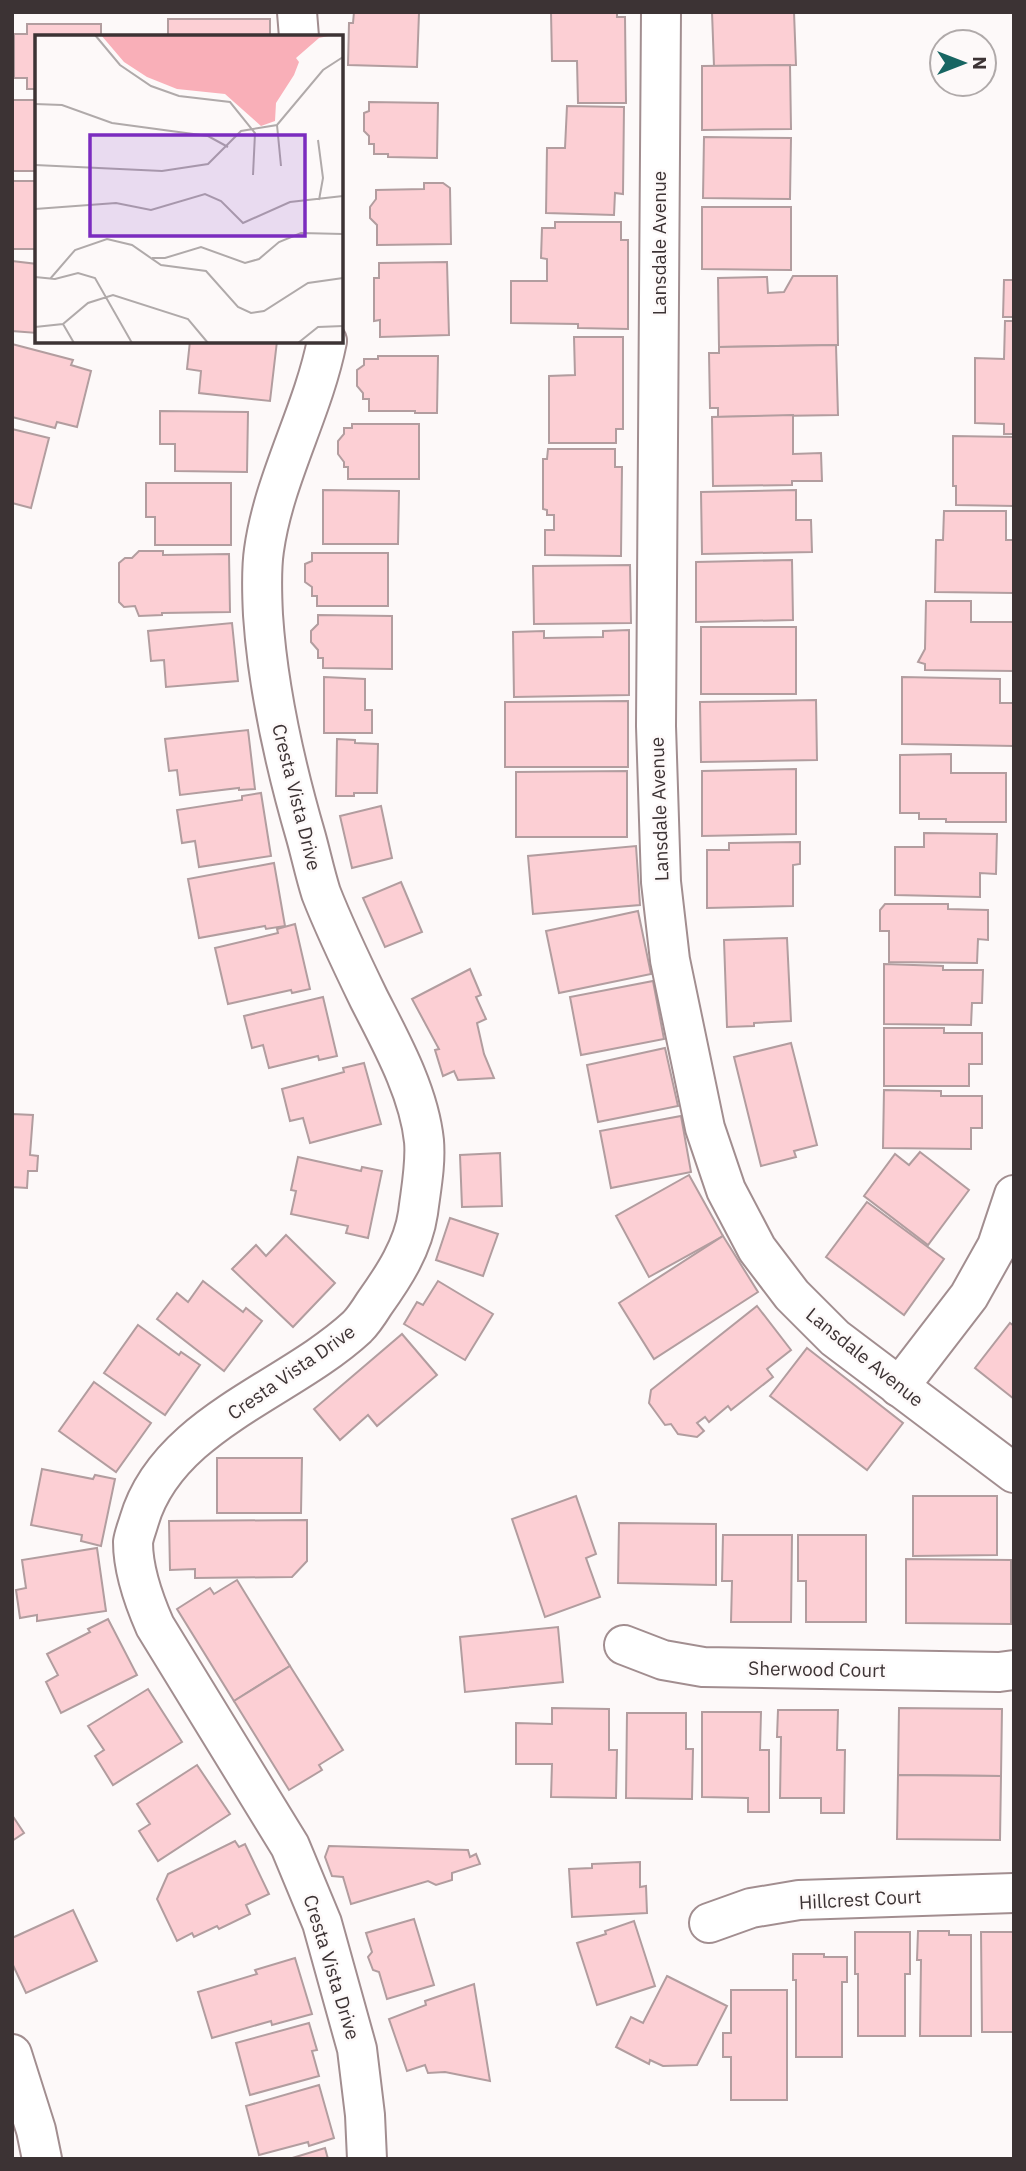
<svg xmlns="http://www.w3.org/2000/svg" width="1026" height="2171" viewBox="0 0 1026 2171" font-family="'IBM Plex Sans',sans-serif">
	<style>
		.building { fill: #fccfd4; stroke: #b29d9f; stroke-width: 2 }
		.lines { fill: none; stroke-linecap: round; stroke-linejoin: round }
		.street-casing { stroke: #a28e90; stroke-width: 42 }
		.street { stroke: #fff; stroke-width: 38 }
		.labels { text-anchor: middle; stroke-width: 5; stroke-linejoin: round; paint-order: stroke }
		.street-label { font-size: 19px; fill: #3c3334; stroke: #fdf9f9 }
		.inset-road { fill: none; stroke: #b0aaaa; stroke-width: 2 }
		.view { fill: #7b2cbf; fill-opacity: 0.15; stroke: #7b2cbf; stroke-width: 3.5 }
		.inset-edge { fill: none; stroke: #3c3334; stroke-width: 3.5 }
	</style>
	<rect width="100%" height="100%" fill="#fdf9f9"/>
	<g class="building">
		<path d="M 354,12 L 419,13 L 417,67 L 348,65 L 349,23 L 353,23 Z"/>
		<path d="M 551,12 L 617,12 L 617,17 L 625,17 L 626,103 L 578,103 L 577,61 L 552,61 Z"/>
		<path d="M 712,12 L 794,12 L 796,65 L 714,66 Z"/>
		<rect x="168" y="19" width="102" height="18"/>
		<path d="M 27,24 L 101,24 L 101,37 L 37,37 L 37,89 L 27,89 L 27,78 L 14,78 L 14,34 L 27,34 Z"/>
		<path d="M 790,65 L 791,129 L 702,130 L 702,66 Z"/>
		<rect x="12" y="100" width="25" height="71"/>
		<path d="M 369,102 L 438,103 L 437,158 L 388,157 L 388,154 L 374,154 L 374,144 L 369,144 L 369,136 L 364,131 L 364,113 L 369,111 Z"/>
		<path d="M 567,106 L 624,107 L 623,194 L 615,193 L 614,215 L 546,213 L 547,148 L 565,148 Z"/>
		<path d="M 704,137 L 791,138 L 790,199 L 703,198 Z"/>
		<rect x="12" y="181" width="25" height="68"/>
		<path d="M 424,183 L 443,183 L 450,188 L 451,244 L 377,245 L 377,225 L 370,218 L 370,207 L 376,199 L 376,190 L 424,189 Z"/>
		<path d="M 702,207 L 791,207 L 791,270 L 702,269 Z"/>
		<path d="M 1013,212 L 1014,317 L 1003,317 L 1004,280 L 1013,280 Z"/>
		<path d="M 555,222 L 621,222 L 621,240 L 628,240 L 628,329 L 578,328 L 578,324 L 511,323 L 511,281 L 547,281 L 547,259 L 541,258 L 542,228 L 555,228 Z"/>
		<path d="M 12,261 L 37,264 L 37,333 L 12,331 Z"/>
		<path d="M 447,262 L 449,335 L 380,337 L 380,320 L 374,321 L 374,278 L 379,278 L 379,263 Z"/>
		<path d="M 793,276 L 837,276 L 838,345 L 719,347 L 718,278 L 767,277 L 768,293 L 784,292 Z"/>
		<path d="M 1005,321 L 1014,321 L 1014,434 L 1004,434 L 1004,424 L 975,423 L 975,358 L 1004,359 Z"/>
		<path d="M 574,337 L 623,337 L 623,429 L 616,429 L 616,443 L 549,443 L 549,376 L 575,375 Z"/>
		<path d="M 190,341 L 258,343 L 258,341 L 277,341 L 270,401 L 199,393 L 201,371 L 187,369 Z"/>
		<path d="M 12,344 L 73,360 L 71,365 L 91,371 L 77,427 L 57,422 L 55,428 L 12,417 Z"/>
		<path d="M 836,345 L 838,415 L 718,417 L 718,408 L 710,408 L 709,353 L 719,353 L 719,347 Z"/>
		<path d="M 378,356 L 438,356 L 437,413 L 415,413 L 415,411 L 369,411 L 369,399 L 363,399 L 363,393 L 357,386 L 357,370 L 364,365 L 364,359 L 378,359 Z"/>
		<path d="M 160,411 L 248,412 L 247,472 L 175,471 L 175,444 L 160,444 Z"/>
		<path d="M 793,415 L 793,454 L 821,453 L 822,481 L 792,481 L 792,485 L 713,486 L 712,417 Z"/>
		<path d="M 352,424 L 419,424 L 419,479 L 348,479 L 348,467 L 344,467 L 344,462 L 338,454 L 338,441 L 344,434 L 344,428 L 352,428 Z"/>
		<path d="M 12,429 L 49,438 L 31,508 L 12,503 Z"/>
		<path d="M 953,436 L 1014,437 L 1014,506 L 956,505 L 956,486 L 953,486 Z"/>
		<path d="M 548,449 L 615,449 L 615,467 L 622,467 L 621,556 L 545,555 L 545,530 L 554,530 L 554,515 L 547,515 L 547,510 L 543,509 L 543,459 L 547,459 Z"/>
		<path d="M 146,483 L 231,483 L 231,545 L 155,545 L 155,517 L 146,517 Z"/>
		<path d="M 323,490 L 399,491 L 398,544 L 323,544 Z"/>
		<path d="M 796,490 L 796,520 L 811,520 L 812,552 L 702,554 L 701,492 Z"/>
		<path d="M 944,511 L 1006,511 L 1006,540 L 1014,540 L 1014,593 L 935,592 L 936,540 L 943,540 Z"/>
		<path d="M 139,551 L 163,551 L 163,555 L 229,554 L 230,612 L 162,613 L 162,615 L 139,616 L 135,606 L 124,607 L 119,602 L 119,563 L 125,558 L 132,558 Z"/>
		<path d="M 312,553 L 388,553 L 388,606 L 317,606 L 317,596 L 312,596 L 312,587 L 305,582 L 305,564 L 312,561 Z"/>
		<path d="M 792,560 L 793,620 L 696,622 L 696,562 Z"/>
		<path d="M 630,565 L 631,623 L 534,624 L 533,566 Z"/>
		<path d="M 926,601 L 971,601 L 971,622 L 1014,622 L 1014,671 L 925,670 L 925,664 L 918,662 L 925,649 Z"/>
		<path d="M 318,615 L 392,616 L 392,669 L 323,668 L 323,658 L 318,658 L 318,650 L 311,642 L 311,631 L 318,624 Z"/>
		<path d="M 232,623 L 238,681 L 166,687 L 164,660 L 151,661 L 148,631 Z"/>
		<rect x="701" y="627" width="95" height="67"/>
		<path d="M 629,630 L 629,695 L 514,697 L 513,632 L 544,631 L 544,638 L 603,637 L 603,631 Z"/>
		<path d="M 324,677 L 365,679 L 365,710 L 372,710 L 372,733 L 324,733 Z"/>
		<path d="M 902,677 L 1000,679 L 1000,703 L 1014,703 L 1014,746 L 902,744 Z"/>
		<path d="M 816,700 L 817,760 L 701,762 L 700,702 Z"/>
		<path d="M 628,701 L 628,767 L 505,767 L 505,702 Z"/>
		<path d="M 248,730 L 255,789 L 239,790 L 239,788 L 180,795 L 177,770 L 169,771 L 165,739 Z"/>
		<path d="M 337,739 L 355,740 L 355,743 L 378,744 L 377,793 L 354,793 L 354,796 L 336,796 Z"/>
		<path d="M 951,754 L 951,773 L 1006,773 L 1006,822 L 946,822 L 946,819 L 919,819 L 919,813 L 900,813 L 900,755 Z"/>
		<path d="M 796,769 L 796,834 L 702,836 L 702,771 Z"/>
		<path d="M 627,771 L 627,837 L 516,837 L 516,772 Z"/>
		<path d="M 261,793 L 271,856 L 199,867 L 195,841 L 182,843 L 177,810 L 242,800 L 242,796 Z"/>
		<path d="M 381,806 L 392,858 L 352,868 L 340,816 Z"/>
		<path d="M 924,833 L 997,834 L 996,874 L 980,873 L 980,897 L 895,895 L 895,847 L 924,847 Z"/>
		<path d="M 800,842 L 800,864 L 793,865 L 793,906 L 707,908 L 707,850 L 729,850 L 729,843 Z"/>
		<path d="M 636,846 L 640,905 L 533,914 L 528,856 Z"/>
		<path d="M 274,863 L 285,926 L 266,929 L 265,926 L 199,938 L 188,879 Z"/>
		<path d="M 401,882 L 422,932 L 385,947 L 363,898 Z"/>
		<path d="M 885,904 L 948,904 L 948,909 L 988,910 L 988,940 L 978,939 L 977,963 L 889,962 L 889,931 L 880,931 L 880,910 Z"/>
		<path d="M 638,911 L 651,974 L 559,993 L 546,931 Z"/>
		<path d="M 295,924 L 310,989 L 292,993 L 291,990 L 228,1004 L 215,948 L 278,933 L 277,929 Z"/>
		<path d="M 787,938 L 791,1021 L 754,1023 L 754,1026 L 727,1027 L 724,940 Z"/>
		<path d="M 884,964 L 943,966 L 943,970 L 983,970 L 982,1003 L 972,1003 L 971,1025 L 884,1024 Z"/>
		<path d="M 470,969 L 481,995 L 476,997 L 486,1019 L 477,1023 L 484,1054 L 494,1078 L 458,1080 L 454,1071 L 443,1076 L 435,1050 L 439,1049 L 412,999 Z"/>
		<path d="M 653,981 L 664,1039 L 581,1055 L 570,997 Z"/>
		<path d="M 323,997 L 337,1056 L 319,1060 L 318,1056 L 269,1068 L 263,1045 L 252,1048 L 244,1016 Z"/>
		<path d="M 884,1028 L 944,1028 L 944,1033 L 982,1033 L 982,1064 L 969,1064 L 969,1086 L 884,1086 Z"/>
		<path d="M 791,1043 L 817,1145 L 794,1151 L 796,1157 L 761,1166 L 734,1057 Z"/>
		<path d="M 665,1048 L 678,1106 L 598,1122 L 587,1065 Z"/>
		<path d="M 364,1063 L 381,1124 L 310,1143 L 303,1118 L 290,1121 L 282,1089 L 344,1072 L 343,1068 Z"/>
		<path d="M 884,1090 L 941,1091 L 941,1096 L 982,1096 L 982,1128 L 971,1128 L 971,1149 L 883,1148 Z"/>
		<path d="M 12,1114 L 33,1115 L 30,1155 L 38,1156 L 37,1171 L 28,1171 L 27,1188 L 12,1187 Z"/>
		<path d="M 681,1116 L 691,1172 L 611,1188 L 600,1131 Z"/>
		<path d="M 920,1152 L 969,1190 L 928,1245 L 864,1196 L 895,1154 L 909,1165 Z"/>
		<path d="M 500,1153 L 502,1206 L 462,1207 L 460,1155 Z"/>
		<path d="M 298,1157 L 361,1171 L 362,1167 L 382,1171 L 368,1238 L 346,1233 L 348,1226 L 291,1214 L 296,1191 L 291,1190 Z"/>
		<path d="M 689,1175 L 723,1236 L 649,1277 L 616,1216 Z"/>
		<path d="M 867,1202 L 944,1259 L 904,1315 L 826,1257 Z"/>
		<path d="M 450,1218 L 498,1234 L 483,1276 L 436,1260 Z"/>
		<path d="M 286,1235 L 335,1283 L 293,1327 L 232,1269 L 256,1245 L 266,1256 Z"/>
		<path d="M 723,1236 L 758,1292 L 654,1359 L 619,1303 Z"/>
		<path d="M 203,1281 L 243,1312 L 246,1308 L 262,1321 L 224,1371 L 157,1319 L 177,1293 L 188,1302 Z"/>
		<path d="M 438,1281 L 493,1314 L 465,1360 L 404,1324 L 417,1302 L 423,1305 Z"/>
		<path d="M 757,1306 L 791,1350 L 767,1369 L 773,1377 L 731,1410 L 728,1406 L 709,1422 L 705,1417 L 697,1423 L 704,1431 L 697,1437 L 678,1434 L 671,1424 L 665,1425 L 649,1403 L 651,1390 Z"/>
		<path d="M 1010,1323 L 1014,1326 L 1014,1399 L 975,1368 Z"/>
		<path d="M 138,1325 L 179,1355 L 181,1352 L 200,1365 L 165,1415 L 104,1373 Z"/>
		<path d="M 402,1334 L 437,1375 L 377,1426 L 368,1415 L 340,1440 L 314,1409 Z"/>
		<path d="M 807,1348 L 903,1423 L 867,1470 L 770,1396 Z"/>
		<path d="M 94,1382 L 151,1423 L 116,1472 L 59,1431 Z"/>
		<path d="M 217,1458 L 302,1458 L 301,1513 L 217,1513 Z"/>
		<path d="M 42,1469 L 93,1479 L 95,1475 L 115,1479 L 101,1546 L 81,1541 L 82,1535 L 31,1525 Z"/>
		<path d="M 576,1496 L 596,1554 L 586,1558 L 600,1597 L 545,1617 L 512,1519 Z"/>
		<path d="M 913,1496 L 997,1496 L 997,1555 L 913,1556 Z"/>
		<path d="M 307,1520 L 307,1561 L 292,1577 L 195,1578 L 195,1569 L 170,1570 L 169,1521 Z"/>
		<path d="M 619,1523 L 716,1524 L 716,1585 L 618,1583 Z"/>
		<path d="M 723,1535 L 792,1535 L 791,1622 L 731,1622 L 732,1581 L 722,1581 Z"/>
		<path d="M 798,1535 L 866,1535 L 866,1622 L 806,1622 L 806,1581 L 798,1581 Z"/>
		<path d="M 97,1548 L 106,1611 L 37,1621 L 37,1615 L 20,1618 L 16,1590 L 26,1588 L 22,1560 Z"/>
		<path d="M 906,1559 L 1011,1560 L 1011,1624 L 906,1623 Z"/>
		<path d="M 237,1580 L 290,1666 L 234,1701 L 177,1609 L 210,1588 L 214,1594 Z"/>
		<path d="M 108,1619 L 137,1675 L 61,1713 L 46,1682 L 58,1675 L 47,1654 L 90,1632 L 88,1629 Z"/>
		<path d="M 558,1627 L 563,1682 L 465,1692 L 460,1637 Z"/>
		<path d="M 290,1666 L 343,1750 L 319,1765 L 322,1770 L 289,1790 L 234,1701 Z"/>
		<path d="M 148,1689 L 182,1742 L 113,1785 L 95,1756 L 104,1750 L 88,1726 Z"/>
		<path d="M 552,1708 L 609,1709 L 609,1750 L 617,1750 L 616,1798 L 551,1797 L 552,1764 L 516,1764 L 516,1723 L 552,1724 Z"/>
		<path d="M 899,1708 L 1002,1709 L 1001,1776 L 898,1775 Z"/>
		<path d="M 778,1710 L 838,1710 L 837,1750 L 845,1750 L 844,1813 L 821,1813 L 821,1798 L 780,1798 L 781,1737 L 777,1737 Z"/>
		<path d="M 702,1712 L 761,1712 L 760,1750 L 769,1750 L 769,1812 L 748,1812 L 748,1798 L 702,1797 Z"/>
		<path d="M 627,1713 L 686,1713 L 686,1749 L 693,1749 L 692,1799 L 626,1798 Z"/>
		<path d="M 197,1765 L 230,1814 L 158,1861 L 139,1831 L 150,1824 L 137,1804 Z"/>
		<path d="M 898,1775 L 1001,1776 L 1000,1840 L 897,1839 Z"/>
		<path d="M 12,1815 L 24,1833 L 12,1841 Z"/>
		<path d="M 235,1841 L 239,1847 L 245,1844 L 269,1894 L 246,1905 L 250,1914 L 219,1929 L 217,1926 L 194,1937 L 192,1933 L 177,1941 L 157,1899 L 168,1874 Z"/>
		<path d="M 329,1846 L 468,1850 L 470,1857 L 476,1854 L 480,1864 L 452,1873 L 452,1880 L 436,1885 L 428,1881 L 351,1904 L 343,1877 L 332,1876 L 325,1857 Z"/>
		<path d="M 640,1862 L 640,1887 L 646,1886 L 647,1913 L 572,1917 L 569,1869 L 592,1868 L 592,1864 Z"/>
		<path d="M 73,1910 L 97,1961 L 26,1993 L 12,1963 L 12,1938 Z"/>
		<path d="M 414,1919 L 434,1985 L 387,1999 L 379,1972 L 373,1970 L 368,1957 L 372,1952 L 366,1933 Z"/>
		<path d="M 634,1921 L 655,1986 L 597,2005 L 577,1943 L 606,1934 L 605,1931 Z"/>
		<path d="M 918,1931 L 949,1931 L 949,1935 L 971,1935 L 971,2036 L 920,2036 L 921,1960 L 917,1960 Z"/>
		<path d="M 855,1932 L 910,1932 L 910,1974 L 905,1974 L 905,2036 L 858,2036 L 858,1974 L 855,1974 Z"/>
		<path d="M 981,1932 L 1014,1932 L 1014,2032 L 982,2032 Z"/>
		<path d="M 793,1954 L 824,1954 L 824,1957 L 847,1957 L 847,1982 L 842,1982 L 842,2057 L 796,2057 L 796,1980 L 793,1980 Z"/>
		<path d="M 295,1958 L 312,2014 L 272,2025 L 271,2021 L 212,2038 L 198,1992 L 257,1974 L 255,1970 Z"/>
		<path d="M 667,1976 L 727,2006 L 697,2065 L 663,2066 L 650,2060 L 649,2064 L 616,2047 L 631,2017 L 643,2023 Z"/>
		<path d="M 474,1984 L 490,2081 L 445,2072 L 428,2073 L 425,2065 L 407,2071 L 389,2019 L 426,2005 L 425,2001 Z"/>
		<path d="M 731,1990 L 787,1990 L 787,2100 L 731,2100 L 731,2057 L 723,2057 L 723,2033 L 731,2033 Z"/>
		<path d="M 309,2023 L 317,2050 L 312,2051 L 319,2076 L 250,2095 L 236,2043 Z"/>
		<path d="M 319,2085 L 334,2138 L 309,2146 L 308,2142 L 259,2155 L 246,2106 Z"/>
		<path d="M 325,2148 L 328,2159 L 289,2159 Z"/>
	</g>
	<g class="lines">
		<defs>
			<g id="street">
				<path d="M 297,12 L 299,37"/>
				<path d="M 661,12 L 656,726 L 661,882 L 670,960 L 705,1128 L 726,1190 L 757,1249 L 792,1295 L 835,1338 L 1014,1473"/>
				<path d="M 327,341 C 313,412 274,478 264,550 C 261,570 262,595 263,615 C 268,690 285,765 306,837 C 311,855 315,874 321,893 C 335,929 352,964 369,999 C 391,1042 419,1092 424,1141 C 426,1164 421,1189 418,1213 C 413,1247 394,1276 374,1304 C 369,1312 364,1320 357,1327 C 288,1391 167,1424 139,1521 C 137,1528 134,1535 133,1542 C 133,1570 144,1601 155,1626 L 290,1846 L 322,1923 L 357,2049 L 365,2115 L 367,2159"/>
				<path d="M 899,1387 L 969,1296 L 997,1246 L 1014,1195"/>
				<path d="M 624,1645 L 663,1660 L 703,1667 L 999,1672 L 1014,1670"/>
				<path d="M 709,1923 L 751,1908 L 799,1900 L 1014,1893"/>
				<path d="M 12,2054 L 36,2130 L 42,2159"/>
			</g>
		</defs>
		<use href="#street" class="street-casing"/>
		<use href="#street" class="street"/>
	</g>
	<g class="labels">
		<g class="street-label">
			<text transform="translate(659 243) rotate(-90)" y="7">Lansdale Avenue</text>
			<text transform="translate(297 797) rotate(76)" y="7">Cresta Vista Drive</text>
			<text transform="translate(659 809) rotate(-92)" y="7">Lansdale Avenue</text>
			<text transform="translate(865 1357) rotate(39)" y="7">Lansdale Avenue</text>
			<text transform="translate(291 1372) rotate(-35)" y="7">Cresta Vista Drive</text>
			<text transform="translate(817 1669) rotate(1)" y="7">Sherwood Court</text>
			<text transform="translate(860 1899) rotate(-3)" y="7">Hillcrest Court</text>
			<text transform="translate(332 1967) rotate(73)" y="7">Cresta Vista Drive</text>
		</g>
	</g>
	<g transform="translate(35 35)">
		<rect width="308" height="308" fill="#fdf9f9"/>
		<path d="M 66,0 L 298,0 L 284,3 L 261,23 L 264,27 L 259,40 L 241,68 L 240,86 L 226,91 L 190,59 L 142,54 L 112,42 L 89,27 Z" fill="#f9afb8"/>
		<path class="inset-road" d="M 60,0 L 85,30 L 116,51 L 144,61 L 195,67 L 220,98 L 218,140M 0,69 L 27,70 L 77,88 L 173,101 L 193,112M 242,90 L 246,131M 283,105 L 288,143 L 284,165M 0,130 L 127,136 L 173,129 L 206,96 L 242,90 L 288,35 L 308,22M 0,174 L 81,168 L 116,175 L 170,159 L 186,166 L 208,188 L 255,167 L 308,161M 117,223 L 130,223 L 166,212 L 210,228 L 224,224 L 244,207 L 266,198 L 308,199M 0,242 L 20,244 L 43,238 L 60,243 L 97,308M 15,244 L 40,215 L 72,204 L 97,210 L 126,230 L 171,236 L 203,272 L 216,278 L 229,276 L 273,248 L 308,243M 28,289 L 39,308M 0,292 L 28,289 L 53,268 L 78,260 L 153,284 L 173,308M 263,308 L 283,292 L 308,291"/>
		<path class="view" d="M 55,100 L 270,100 L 270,201 L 55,201 Z"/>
		<rect width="308" height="308" class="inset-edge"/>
	</g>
	<rect width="1026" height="2171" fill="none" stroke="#3c3334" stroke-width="28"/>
	<g transform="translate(963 63) rotate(90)"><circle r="33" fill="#fdf9f9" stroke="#b0aaaa" stroke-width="2"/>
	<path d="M0-5L12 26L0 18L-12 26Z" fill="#176562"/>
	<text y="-10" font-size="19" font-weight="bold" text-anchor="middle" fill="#3c3334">N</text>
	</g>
</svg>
